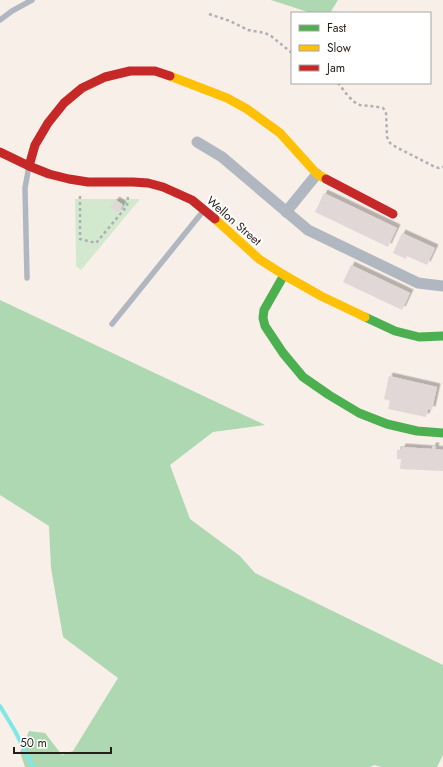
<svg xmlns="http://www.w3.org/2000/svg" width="443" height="767" viewBox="0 0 443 767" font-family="Jost,sans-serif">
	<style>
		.green { fill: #d2e9cf }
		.forest { fill: #aed8b1 }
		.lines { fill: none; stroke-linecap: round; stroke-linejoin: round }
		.stream { stroke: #80e7e7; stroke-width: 4 }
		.building { fill: #e1d7d7; filter: url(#shadow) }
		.path { stroke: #aeb0b4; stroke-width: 2.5; stroke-dasharray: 3 3; stroke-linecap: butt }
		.lane { stroke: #b1b7c0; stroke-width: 5.5 }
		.street { stroke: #b1b7c0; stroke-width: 11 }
		.fast { stroke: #4caf50; stroke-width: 9 }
		.slow { stroke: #ffc107; stroke-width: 9 }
		.jam { stroke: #c62828; stroke-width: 9 }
		.labels { text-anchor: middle; stroke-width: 4; stroke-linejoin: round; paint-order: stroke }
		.street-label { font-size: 12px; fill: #281e17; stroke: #fff }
	</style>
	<defs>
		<filter id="shadow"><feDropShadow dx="3.5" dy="-3.5" stdDeviation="0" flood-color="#0004"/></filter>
	</defs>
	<rect width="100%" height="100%" fill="#f8efe8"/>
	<path class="green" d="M 75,199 L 140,199 L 81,270 L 76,266 Z"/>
	<g class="forest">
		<path d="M 271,0 L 338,0 L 330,13 L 311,13 Z"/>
		<path d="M 0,300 L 265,425 L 213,432 L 170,465 L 190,519 L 240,556 L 255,573 L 443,665 L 443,755 L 437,767 L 382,767 L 374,765 L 370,767 L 25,767 L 20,752 L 29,731 L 45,733 L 62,755 L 73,751 L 118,678 L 63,637 L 51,568 L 49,526 L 0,495 Z"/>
	</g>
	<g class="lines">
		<path class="stream" d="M 0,706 L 15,731 L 33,767"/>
	</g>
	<g class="building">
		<path d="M 324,193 L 397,228 L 388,247 L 315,212 Z"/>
		<path d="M 116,200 L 123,205 L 118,213 L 110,207 Z"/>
		<path d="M 402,233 L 435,248 L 427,265 L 407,256 L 406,259 L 393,253 Z"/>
		<path d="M 351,265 L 410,293 L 402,310 L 343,282 Z"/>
		<path d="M 389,376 L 437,387 L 432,410 L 428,409 L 426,417 L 388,409 L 390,401 L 384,399 Z"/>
		<path d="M 432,446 L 436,446 L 435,449 L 443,450 L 443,471 L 400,469 L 401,459 L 397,459 L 397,450 L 401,450 L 402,447 L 432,449 Z"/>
	</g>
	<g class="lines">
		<g class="path">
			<path d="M 209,14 L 230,21 L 248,30 L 265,33 L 271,36 L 292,53"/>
			<path d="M 338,83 C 343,89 352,103 360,105 C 368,106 375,106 383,108 L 386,112 L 387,137 L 390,143 L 396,147 L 435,167 L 439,168 L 443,167"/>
			<path d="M 80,196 L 80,239 L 96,243 L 127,206 L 128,197"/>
		</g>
		<g class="lane">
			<path d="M 0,20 L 12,11 L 32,0"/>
			<path d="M 27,278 L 25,188 L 29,166"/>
			<path d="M 112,324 L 204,210"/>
		</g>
		<g class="street">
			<path d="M 197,142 L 222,157 L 308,230 L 418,283 L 443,286"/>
			<path d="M 286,212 L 317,174"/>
		</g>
		<g class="fast">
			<path d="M 284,275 L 264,310 L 263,318 L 265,326 L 283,353 L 303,377 L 329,395 L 359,413 L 387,424 L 417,431 L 443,433"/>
			<path d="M 365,317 L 395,331 L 419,337 L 443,336"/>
		</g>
		<g class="slow">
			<path d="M 170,76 L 227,98 L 247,109 L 280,133 L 317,174 L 326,179"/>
			<path d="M 215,219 L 259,259 L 284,275 L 321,296 L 365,317"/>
		</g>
		<g class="jam">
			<path d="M 0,152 L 29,166 L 49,174 L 69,179 L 88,182 L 133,182 L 148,183 L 163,187 L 192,200 L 215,219"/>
			<path d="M 29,166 L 35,145 L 48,123 L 64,103 L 82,88 L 105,77 L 130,71 L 155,71 L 170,76"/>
			<path d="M 326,179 L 393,214"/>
		</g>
	</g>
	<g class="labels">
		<g class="street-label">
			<text transform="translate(234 221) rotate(41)" y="4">Wellon Street</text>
		</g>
	</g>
	<rect x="291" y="12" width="140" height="72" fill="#ffffff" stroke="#a9a5a2"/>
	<rect x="299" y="25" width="20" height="6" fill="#4caf50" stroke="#a9a5a2"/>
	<text x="327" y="32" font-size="12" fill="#281e17">Fast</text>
	<rect x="299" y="45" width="20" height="6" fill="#ffc107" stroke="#a9a5a2"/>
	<text x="327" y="52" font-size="12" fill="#281e17">Slow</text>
	<rect x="299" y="65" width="20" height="6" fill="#c62828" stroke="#a9a5a2"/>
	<text x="327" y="72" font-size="12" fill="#281e17">Jam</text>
	<path d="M14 747v6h97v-6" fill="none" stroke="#281e17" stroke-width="2"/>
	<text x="20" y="747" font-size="12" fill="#281e17" stroke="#ffffff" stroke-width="3" paint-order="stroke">50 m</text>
</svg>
